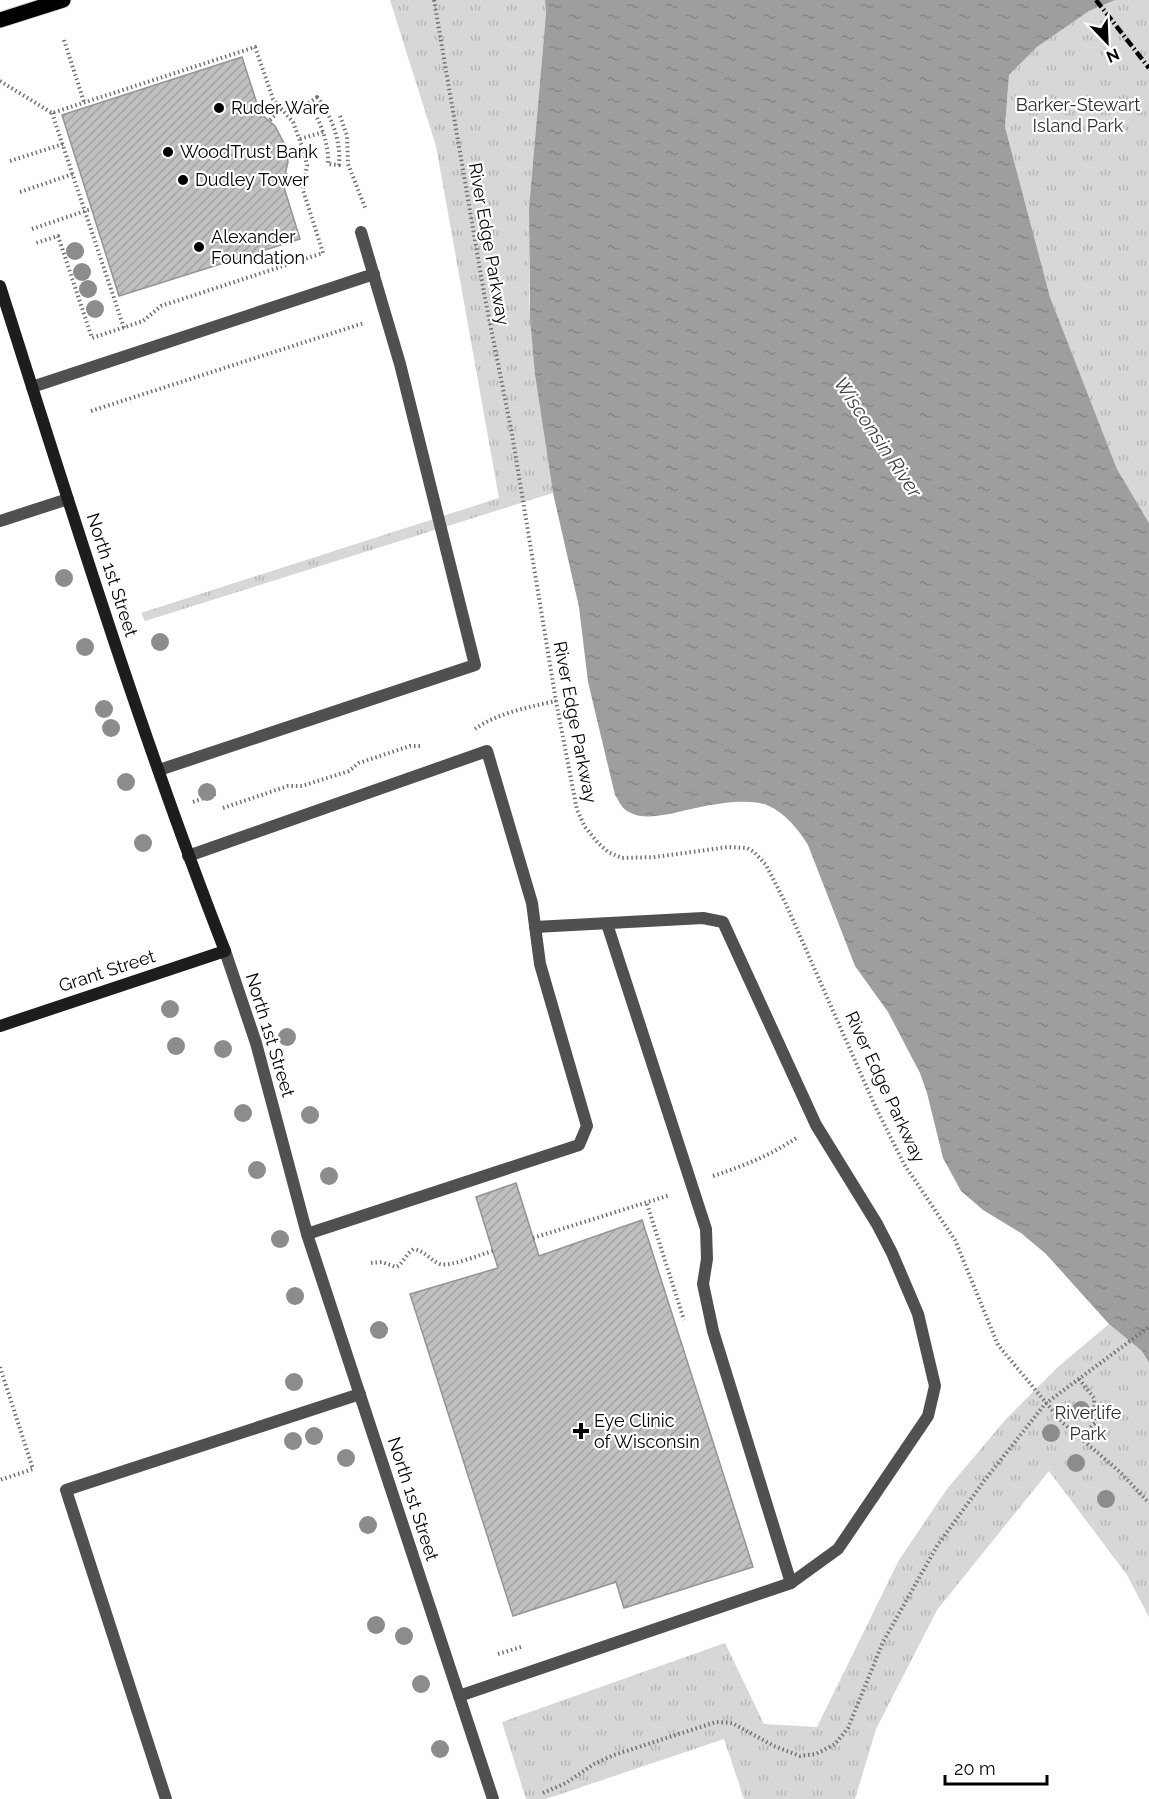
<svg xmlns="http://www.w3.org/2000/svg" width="1149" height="1799" viewBox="0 0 1149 1799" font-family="Raleway,sans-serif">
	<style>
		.grass { fill: url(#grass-tufts) }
		.water { fill: url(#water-ripples) }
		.building { fill: url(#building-hatch); stroke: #949494; stroke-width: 1.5 }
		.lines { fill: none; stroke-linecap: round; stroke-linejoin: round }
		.primary-casing { stroke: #dbdbdb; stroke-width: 17 }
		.path { stroke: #727272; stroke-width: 4; stroke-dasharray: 1.5 3; stroke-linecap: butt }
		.lane { stroke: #505050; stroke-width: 12 }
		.street { stroke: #505050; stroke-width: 12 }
		.secondary { stroke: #1d1d1d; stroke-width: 12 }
		.primary { stroke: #000; stroke-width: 15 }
		.rail { stroke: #000; stroke-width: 4.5; stroke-dasharray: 9 3 1.5 3; stroke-linecap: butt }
		.tree { fill: #8c8c8c }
		.poi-dot { fill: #000; stroke: #fff; stroke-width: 2 }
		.labels { text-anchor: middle; stroke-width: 4.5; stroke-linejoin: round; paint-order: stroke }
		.park-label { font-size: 18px; fill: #2e2e2e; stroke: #fff }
		.poi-label { font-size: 18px; fill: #000; stroke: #fff; text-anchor: start }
		.street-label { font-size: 18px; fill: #000; stroke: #fff }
		.water-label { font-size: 20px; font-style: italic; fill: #3f3f3f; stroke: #fff }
	</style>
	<defs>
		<pattern id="grass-tufts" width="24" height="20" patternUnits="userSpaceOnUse" patternTransform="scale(1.5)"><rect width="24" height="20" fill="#d7d7d7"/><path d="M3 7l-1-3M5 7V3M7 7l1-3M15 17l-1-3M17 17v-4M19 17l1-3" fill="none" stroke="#b7b7b7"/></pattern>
		<pattern id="water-ripples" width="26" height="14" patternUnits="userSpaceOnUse" patternTransform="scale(1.5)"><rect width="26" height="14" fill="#9e9e9e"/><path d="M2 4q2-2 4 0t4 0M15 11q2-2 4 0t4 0" fill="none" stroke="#868686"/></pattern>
		<pattern id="building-hatch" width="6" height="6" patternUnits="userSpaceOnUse" patternTransform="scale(1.5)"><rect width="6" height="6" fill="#c0c0c0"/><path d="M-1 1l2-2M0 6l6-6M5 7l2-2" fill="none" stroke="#a3a3a3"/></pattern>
	</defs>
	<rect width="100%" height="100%" fill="#fff"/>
	<g class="grass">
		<path d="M 390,0 L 545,0 L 546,13 L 529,208 L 529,300 L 535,375 L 553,493 L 145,621 L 141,613 L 499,498 L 436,146 Z"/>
		<path d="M 1115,0 L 1149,0 L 1149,523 L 1117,469 L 1050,297 L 1005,127 L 1009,75 L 1037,47 L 1089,11 Z"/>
		<path d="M 1109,1324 L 1142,1351 L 1149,1363 L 1149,1617 L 1127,1575 L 1049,1471 L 937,1610 L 876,1729 L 855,1799 L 744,1799 L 724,1739 L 546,1799 L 526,1799 L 502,1722 L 725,1643 L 764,1724 L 817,1727 L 899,1560 L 947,1489 L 1006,1419 L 1059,1366 Z"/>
	</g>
	<path class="water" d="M 545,0 L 1115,0 L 1089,11 L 1037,47 L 1009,75 L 1005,127 L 1050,297 L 1117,469 L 1149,523 L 1149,1363 L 1142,1351 L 1109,1324 L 1046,1254 L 1021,1233 L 983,1210 L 961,1191 L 943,1158 L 927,1093 L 920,1073 L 888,1012 L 855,966 L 808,845 C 798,829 786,814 769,806 C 745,795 695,808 670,814 C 657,816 640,819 629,812 C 622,809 619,801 615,795 L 588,682 L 579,607 L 553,493 L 535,375 L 530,318 L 529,208 L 546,13 Z"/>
	<g class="building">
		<path d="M 242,57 L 260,113 L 275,126 L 286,147 L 288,162 L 283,184 L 300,239 L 119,296 L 62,115 Z"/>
		<path d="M 516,1183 L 539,1256 L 642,1220 L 753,1567 L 624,1608 L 616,1582 L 513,1616 L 410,1294 L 498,1268 L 476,1197 Z"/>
	</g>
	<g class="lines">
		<defs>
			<path id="primary" d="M 0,20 L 63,0"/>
		</defs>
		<use href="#primary" class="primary-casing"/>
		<g class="path">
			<path d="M 434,0 L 484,293 L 512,434 L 556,701 L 577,810 L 585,827 L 598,843 L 608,852 L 622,858 L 655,857 L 728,847 L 747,848 L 754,852 L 766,865 L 785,902 L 875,1106 L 904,1164 L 955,1240 L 998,1345 L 1063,1423 L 1120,1472 L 1149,1503"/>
			<path d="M 64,40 L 84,102"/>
			<path d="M 0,81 L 52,113 L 255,47 L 273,99 L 293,122 L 303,149 L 307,165 L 303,190 L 323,253 L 161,306 L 143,321 L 92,338 L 58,236 L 36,243"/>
			<path d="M 317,97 C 332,117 341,140 339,165 L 328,164 C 329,143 320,121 309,103 Z"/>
			<path d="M 52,113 L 124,328"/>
			<path d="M 340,116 L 347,136 L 348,164 L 366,210"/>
			<path d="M 270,120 L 282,108"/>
			<path d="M 300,139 L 323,132"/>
			<path d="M 10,161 L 63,144"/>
			<path d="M 286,175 L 305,181"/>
			<path d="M 20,192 L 73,174"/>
			<path d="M 32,229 L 91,209"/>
			<path d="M 91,411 L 364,323"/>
			<path d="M 475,729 C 495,714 532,706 556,701"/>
			<path d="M 193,802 L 218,793"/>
			<path d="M 223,808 L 288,786 L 302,786 L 349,771 L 359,763 L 410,746 L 423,746"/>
			<path d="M 713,1176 C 746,1165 769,1156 798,1137"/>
			<path d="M 647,1204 L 684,1320"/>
			<path d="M 533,1238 L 670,1195"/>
			<path d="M 371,1263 L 382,1262 L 396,1267 C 404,1263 406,1253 414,1249 C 425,1251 430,1260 440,1264 C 451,1267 481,1254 493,1251"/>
			<path d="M 0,1367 L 33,1469 L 0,1480"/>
			<path d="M 1079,1379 L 1094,1398 L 1095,1423 L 1079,1439"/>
			<path d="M 498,1654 L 521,1647"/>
			<path d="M 543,1793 L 566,1783 L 594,1764 L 614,1755 L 716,1722 L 732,1723 L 774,1746 L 800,1756 L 816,1754 L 835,1744 L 848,1728 L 883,1642 L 937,1546 L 984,1481 L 1045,1404 L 1149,1327"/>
		</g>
		<g class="lane">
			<path d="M 32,387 L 374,274"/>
			<path d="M 159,770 L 475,665 L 400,364 L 361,232"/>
			<path d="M 188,856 L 487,751 L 532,903 L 540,964 L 587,1126 L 579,1145 L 307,1234"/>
			<path d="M 607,924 L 706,1229 L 707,1259 L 703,1284 L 713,1331 L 791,1583"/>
			<path d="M 459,1696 L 791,1583 L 838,1549 L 928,1416 L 935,1386 L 918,1314 L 892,1253 L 877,1224 L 816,1125 L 723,922 L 703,918 L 535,927"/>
			<path d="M 166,1799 L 66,1490 L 360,1394"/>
		</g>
		<g class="street">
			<path d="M 0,521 L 68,499"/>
			<path d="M 225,951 L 256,1043 L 307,1234 L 493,1799"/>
		</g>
		<path class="secondary" d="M 0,286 C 71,509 140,733 225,951 L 0,1026"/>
		<use href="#primary" class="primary"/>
		<path class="rail" d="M 1096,0 L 1149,68"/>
	</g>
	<g class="tree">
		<circle cx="75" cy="251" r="9"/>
		<circle cx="82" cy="272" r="9"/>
		<circle cx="88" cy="289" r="9"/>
		<circle cx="95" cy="309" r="9"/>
		<circle cx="64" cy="578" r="9"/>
		<circle cx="160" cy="642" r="9"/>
		<circle cx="85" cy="647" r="9"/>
		<circle cx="104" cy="709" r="9"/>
		<circle cx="111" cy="728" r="9"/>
		<circle cx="126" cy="782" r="9"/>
		<circle cx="207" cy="792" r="9"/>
		<circle cx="143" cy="843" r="9"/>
		<circle cx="170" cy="1009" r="9"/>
		<circle cx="287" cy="1037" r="9"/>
		<circle cx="176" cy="1046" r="9"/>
		<circle cx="223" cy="1049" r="9"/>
		<circle cx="243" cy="1113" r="9"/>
		<circle cx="310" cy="1115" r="9"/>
		<circle cx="257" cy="1170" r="9"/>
		<circle cx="329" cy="1176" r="9"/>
		<circle cx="280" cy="1239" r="9"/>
		<circle cx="295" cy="1296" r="9"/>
		<circle cx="379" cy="1330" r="9"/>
		<circle cx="294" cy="1382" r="9"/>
		<circle cx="1081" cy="1410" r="9"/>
		<circle cx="1051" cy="1433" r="9"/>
		<circle cx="314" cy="1436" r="9"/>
		<circle cx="293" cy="1441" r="9"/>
		<circle cx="346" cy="1458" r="9"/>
		<circle cx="1076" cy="1463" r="9"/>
		<circle cx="1106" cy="1499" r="9"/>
		<circle cx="368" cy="1525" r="9"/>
		<circle cx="376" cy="1625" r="9"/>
		<circle cx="404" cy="1636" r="9"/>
		<circle cx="421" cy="1684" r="9"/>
		<circle cx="440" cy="1749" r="9"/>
	</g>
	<g class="poi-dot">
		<circle cx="219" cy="108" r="6"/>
		<circle cx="168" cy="152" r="6"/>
		<circle cx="183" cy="180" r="6"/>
		<circle cx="199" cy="247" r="6"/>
		<path d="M578 1422h6v6h6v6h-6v6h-6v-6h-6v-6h6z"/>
	</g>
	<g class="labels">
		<g class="park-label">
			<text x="1078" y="111">Barker-Stewart<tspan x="1078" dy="21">Island Park</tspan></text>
			<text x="1088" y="1419">Riverlife<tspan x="1088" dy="21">Park</tspan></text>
		</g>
		<g class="poi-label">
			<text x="231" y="114">Ruder Ware</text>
			<text x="180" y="158">WoodTrust Bank</text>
			<text x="195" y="186">Dudley Tower</text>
			<text x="211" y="243">Alexander<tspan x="211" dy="21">Foundation</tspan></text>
			<text x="594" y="1427">Eye Clinic<tspan x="594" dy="21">of Wisconsin</tspan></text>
		</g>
		<g class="street-label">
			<text transform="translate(489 244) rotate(80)" y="6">River Edge Parkway</text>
			<text transform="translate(112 575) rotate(72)" y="6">North 1st Street</text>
			<text transform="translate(575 722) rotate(79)" y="6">River Edge Parkway</text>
			<text transform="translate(107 971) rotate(-18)" y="6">Grant Street</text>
			<text transform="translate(270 1035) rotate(73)" y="6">North 1st Street</text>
			<text transform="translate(885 1087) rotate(65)" y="6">River Edge Parkway</text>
			<text transform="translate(413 1499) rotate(72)" y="6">North 1st Street</text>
		</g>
		<g class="water-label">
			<text transform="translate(878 437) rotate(56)" y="7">Wisconsin River</text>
		</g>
	</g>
	<g transform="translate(1107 42) rotate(157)" stroke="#ffffff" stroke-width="4.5" paint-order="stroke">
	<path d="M0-4.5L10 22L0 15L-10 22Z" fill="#000000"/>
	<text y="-9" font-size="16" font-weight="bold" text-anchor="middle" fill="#000000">N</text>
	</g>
	<path d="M945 1775v9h102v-9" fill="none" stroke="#000000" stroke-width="3"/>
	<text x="954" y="1775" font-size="18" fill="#000000" stroke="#ffffff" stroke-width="4.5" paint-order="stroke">20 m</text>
</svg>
